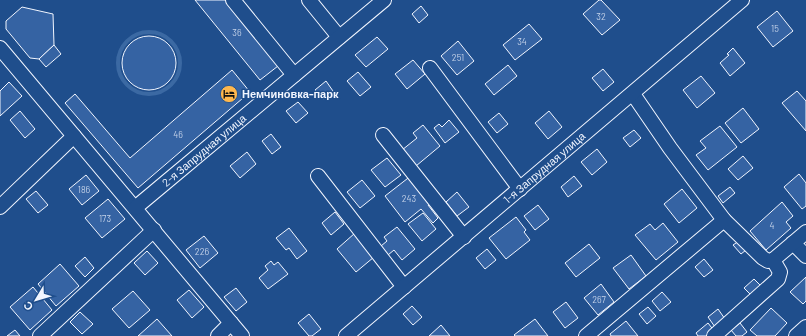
<svg xmlns="http://www.w3.org/2000/svg" width="806" height="336" viewBox="0 0 806 336" font-family="Barlow,sans-serif">
	<style>
		.lines { fill: none; stroke-linecap: round; stroke-linejoin: round }
		.stream { stroke: #3b69a3; stroke-width: 4 }
		.building { fill: #3563a3; stroke: #f2f6ff }
		.minor-casing { stroke: #f2f6ff; stroke-width: 16 }
		.minor { stroke: #1f4e8c; stroke-width: 14 }
		.labels { text-anchor: middle; stroke-width: 3; stroke-linejoin: round; paint-order: stroke }
		.number-label { font-size: 9px; fill: #c3d1e8 }
		.poi-label { font-size: 11px; font-weight: bold; fill: #f2f6ff; stroke: #1f4e8c; text-anchor: start }
		.street-label { font-size: 11px; fill: #f2f6ff; stroke: #1f4e8c }
	</style>
	<rect width="100%" height="100%" fill="#1f4e8c"/>
	<g class="lines">
		<circle class="stream" cx="149" cy="63" r="31"/>
	</g>
	<g class="building">
		<path d="M 195,0 L 225,0 L 278,66 L 260,80 Z"/>
		<path d="M 599,0 L 601,0 L 620,20 L 602,35 L 583,14 Z"/>
		<path d="M 421,6 L 428,15 L 419,23 L 412,14 Z"/>
		<path d="M 22,7 L 53,14 L 54,45 L 39,59 L 30,58 L 6,29 L 6,21 Z"/>
		<path d="M 777,11 L 793,31 L 773,47 L 757,27 Z"/>
		<path d="M 529,24 L 542,39 L 515,60 L 503,45 Z"/>
		<circle cx="149" cy="63" r="27"/>
		<path d="M 377,37 L 388,49 L 366,67 L 355,55 Z"/>
		<path d="M 458,41 L 474,61 L 457,75 L 441,56 Z"/>
		<path d="M 54,45 L 61,54 L 46,67 L 39,59 Z"/>
		<path d="M 733,48 L 745,63 L 730,76 L 720,63 L 729,55 L 727,54 Z"/>
		<path d="M 413,60 L 425,74 L 407,89 L 395,74 Z"/>
		<path d="M 508,65 L 517,76 L 494,95 L 485,84 Z"/>
		<path d="M 603,69 L 614,82 L 603,91 L 592,78 Z"/>
		<path d="M 232,70 L 250,92 L 138,188 L 65,103 L 75,94 L 130,158 Z"/>
		<path d="M 358,72 L 371,87 L 360,96 L 347,81 Z"/>
		<path d="M 701,76 L 715,93 L 697,108 L 683,90 Z"/>
		<path d="M 326,81 L 333,91 L 323,99 L 315,90 Z"/>
		<path d="M 9,82 L 22,96 L 0,116 L 0,91 Z"/>
		<path d="M 797,91 L 806,101 L 806,131 L 782,103 Z"/>
		<path d="M 298,102 L 308,113 L 296,123 L 286,111 Z"/>
		<path d="M 743,108 L 759,129 L 741,143 L 725,123 Z"/>
		<path d="M 20,111 L 35,129 L 25,138 L 10,120 Z"/>
		<path d="M 549,111 L 562,127 L 548,139 L 535,123 Z"/>
		<path d="M 499,113 L 508,124 L 497,133 L 488,122 Z"/>
		<path d="M 449,120 L 459,132 L 445,143 L 434,128 L 439,124 L 442,127 Z"/>
		<path d="M 423,125 L 440,146 L 416,166 L 402,150 L 417,138 L 413,133 Z"/>
		<path d="M 720,126 L 737,147 L 708,170 L 696,155 L 706,148 L 700,141 Z"/>
		<path d="M 634,130 L 641,138 L 630,147 L 623,138 Z"/>
		<path d="M 271,134 L 281,147 L 272,154 L 262,141 Z"/>
		<path d="M 597,149 L 607,162 L 592,175 L 581,162 Z"/>
		<path d="M 247,152 L 256,164 L 240,178 L 230,166 Z"/>
		<path d="M 743,156 L 753,168 L 738,180 L 728,169 Z"/>
		<path d="M 387,158 L 401,175 L 385,187 L 371,170 Z"/>
		<path d="M 799,174 L 806,183 L 806,206 L 802,209 L 784,187 Z"/>
		<path d="M 86,175 L 99,191 L 82,205 L 69,189 Z"/>
		<path d="M 412,175 L 433,202 L 428,205 L 438,218 L 433,223 L 421,209 L 405,222 L 385,196 Z"/>
		<path d="M 574,176 L 582,186 L 568,197 L 561,187 Z"/>
		<path d="M 362,180 L 375,196 L 360,208 L 347,192 Z"/>
		<path d="M 730,187 L 735,193 L 723,203 L 718,196 Z"/>
		<path d="M 682,189 L 697,208 L 679,223 L 664,204 Z"/>
		<path d="M 36,191 L 48,205 L 38,213 L 26,199 Z"/>
		<path d="M 457,192 L 469,207 L 457,216 L 446,202 Z"/>
		<path d="M 108,199 L 125,219 L 102,238 L 85,218 Z"/>
		<path d="M 782,202 L 793,216 L 786,222 L 791,228 L 766,250 L 750,231 Z"/>
		<path d="M 538,205 L 549,219 L 535,230 L 524,216 Z"/>
		<path d="M 335,212 L 344,224 L 331,235 L 322,223 Z"/>
		<path d="M 423,213 L 436,229 L 422,241 L 408,224 Z"/>
		<path d="M 516,217 L 526,230 L 524,232 L 530,240 L 506,259 L 489,238 Z"/>
		<path d="M 663,223 L 678,242 L 656,260 L 635,235 L 650,224 L 655,230 Z"/>
		<path d="M 397,227 L 415,249 L 402,260 L 394,250 L 388,255 L 381,246 L 387,241 L 384,237 Z"/>
		<path d="M 289,228 L 307,251 L 297,259 L 289,248 L 286,250 L 276,238 Z"/>
		<path d="M 355,233 L 374,257 L 356,272 L 337,249 Z"/>
		<path d="M 204,236 L 218,253 L 200,268 L 186,250 Z"/>
		<path d="M 739,241 L 746,250 L 741,254 L 733,245 Z"/>
		<path d="M 589,244 L 600,258 L 576,277 L 565,263 Z"/>
		<path d="M 487,249 L 496,260 L 485,269 L 476,258 Z"/>
		<path d="M 147,251 L 158,263 L 145,275 L 134,263 Z"/>
		<path d="M 631,255 L 646,276 L 629,289 L 613,268 Z"/>
		<path d="M 85,257 L 94,268 L 85,277 L 75,266 Z"/>
		<path d="M 704,259 L 713,270 L 704,277 L 695,267 Z"/>
		<path d="M 271,261 L 274,265 L 278,262 L 288,274 L 268,289 L 259,278 L 268,270 L 265,266 Z"/>
		<path d="M 60,264 L 79,286 L 56,306 L 38,284 Z"/>
		<path d="M 806,277 L 806,301 L 803,304 L 790,292 Z"/>
		<path d="M 754,279 L 761,286 L 751,295 L 744,288 Z"/>
		<path d="M 601,284 L 614,302 L 598,315 L 584,298 Z"/>
		<path d="M 33,287 L 52,310 L 30,330 L 10,307 Z"/>
		<path d="M 236,288 L 247,302 L 236,311 L 224,297 Z"/>
		<path d="M 189,290 L 204,307 L 192,318 L 177,300 Z"/>
		<path d="M 133,291 L 150,310 L 129,328 L 112,309 Z"/>
		<path d="M 662,292 L 671,302 L 660,311 L 652,301 Z"/>
		<path d="M 566,302 L 578,318 L 565,328 L 553,312 Z"/>
		<path d="M 412,306 L 422,317 L 413,325 L 403,314 Z"/>
		<path d="M 648,307 L 656,316 L 647,324 L 639,314 Z"/>
		<path d="M 771,308 L 787,323 L 775,336 L 757,336 L 750,330 Z"/>
		<path d="M 718,309 L 725,319 L 715,327 L 708,317 Z"/>
		<path d="M 80,312 L 93,324 L 82,334 L 70,322 Z"/>
		<path d="M 309,314 L 321,329 L 312,336 L 309,336 L 298,323 Z"/>
		<path d="M 157,319 L 172,336 L 138,336 Z"/>
		<path d="M 535,319 L 548,336 L 515,336 L 514,335 Z"/>
		<path d="M 626,321 L 638,336 L 611,336 L 610,334 Z"/>
		<path d="M 708,323 L 715,332 L 709,336 L 698,336 L 696,333 Z"/>
		<path d="M 740,323 L 747,332 L 742,336 L 736,336 L 731,330 Z"/>
		<path d="M 441,325 L 450,336 L 429,336 Z"/>
		<path d="M 15,330 L 20,336 L 7,336 Z"/>
	</g>
	<g class="lines">
		<defs>
			<g id="minor">
				<path d="M 233,0 L 294,75"/>
				<path d="M 309,0 L 339,37"/>
				<path d="M 0,48 L 242,336"/>
				<path d="M 430,68 L 520,189"/>
				<path d="M 633,94 L 670,148 L 724,220 L 763,258 L 768,261 L 773,260"/>
				<path d="M 383,135 L 464,237"/>
				<path d="M 318,176 L 404,287"/>
				<path d="M 0,207 L 74,136"/>
				<path id="s1" d="M 135,208 L 384,0"/>
				<path d="M 793,243 L 806,256"/>
				<path d="M 773,260 L 806,232"/>
				<path d="M 40,336 L 154,230"/>
				<path d="M 218,336 L 231,323"/>
				<path id="s2" d="M 346,336 L 742,0"/>
				<path d="M 586,336 L 724,220"/>
				<path d="M 714,336 L 778,279 L 780,272 L 773,260"/>
				<path d="M 796,336 L 806,327"/>
			</g>
		</defs>
		<use href="#minor" class="minor-casing"/>
		<use href="#minor" class="minor"/>
	</g>
	<defs>
		<symbol id="hotel-disc" viewBox="-11 -11 22 22"><circle r="9.5" fill="#ffb74d" stroke="#1f4e8c"/><path d="M-6-4.5h1.5V1H6V5H4.5V3h-9V5H-6ZM-4 0a1.8 1.8 0 1 1 3.6 0ZM.5 0V-2.5h3Q6-2.5 6 0Z" fill="#111"/></symbol>
	</defs>
	<g fill-rule="evenodd">
		<use href="#hotel-disc" x="219" y="84" width="20" height="20"/>
	</g>
	<g class="labels">
		<g class="number-label">
			<text x="601" y="20">32</text>
			<text x="775" y="32">15</text>
			<text x="237" y="36">36</text>
			<text x="522" y="45">34</text>
			<text x="458" y="61">251</text>
			<text x="178" y="138">46</text>
			<text x="84" y="193">186</text>
			<text x="409" y="202">243</text>
			<text x="105" y="222">173</text>
			<text x="772" y="229">4</text>
			<text x="202" y="255">226</text>
			<text x="599" y="303">267</text>
		</g>
		<g class="poi-label">
			<text x="242" y="98">Немчиновка-парк</text>
		</g>
		<g class="street-label">
			<text dy="4" stroke="none"><textPath href="#s1" startOffset="90">2-я Запрудная улица</textPath></text>
			<text dy="4" stroke="none"><textPath href="#s2" startOffset="260">1-я Запрудная улица</textPath></text>
		</g>
	</g>
	<g transform="translate(36 300) rotate(232)" stroke="#1f4e8c" stroke-width="3" paint-order="stroke">
	<path d="M0-3L7 15L0 10L-7 15Z" fill="#f2f6ff"/>
	<text y="-6" font-size="11" font-weight="bold" text-anchor="middle" fill="#f2f6ff">С</text>
	</g>
</svg>
